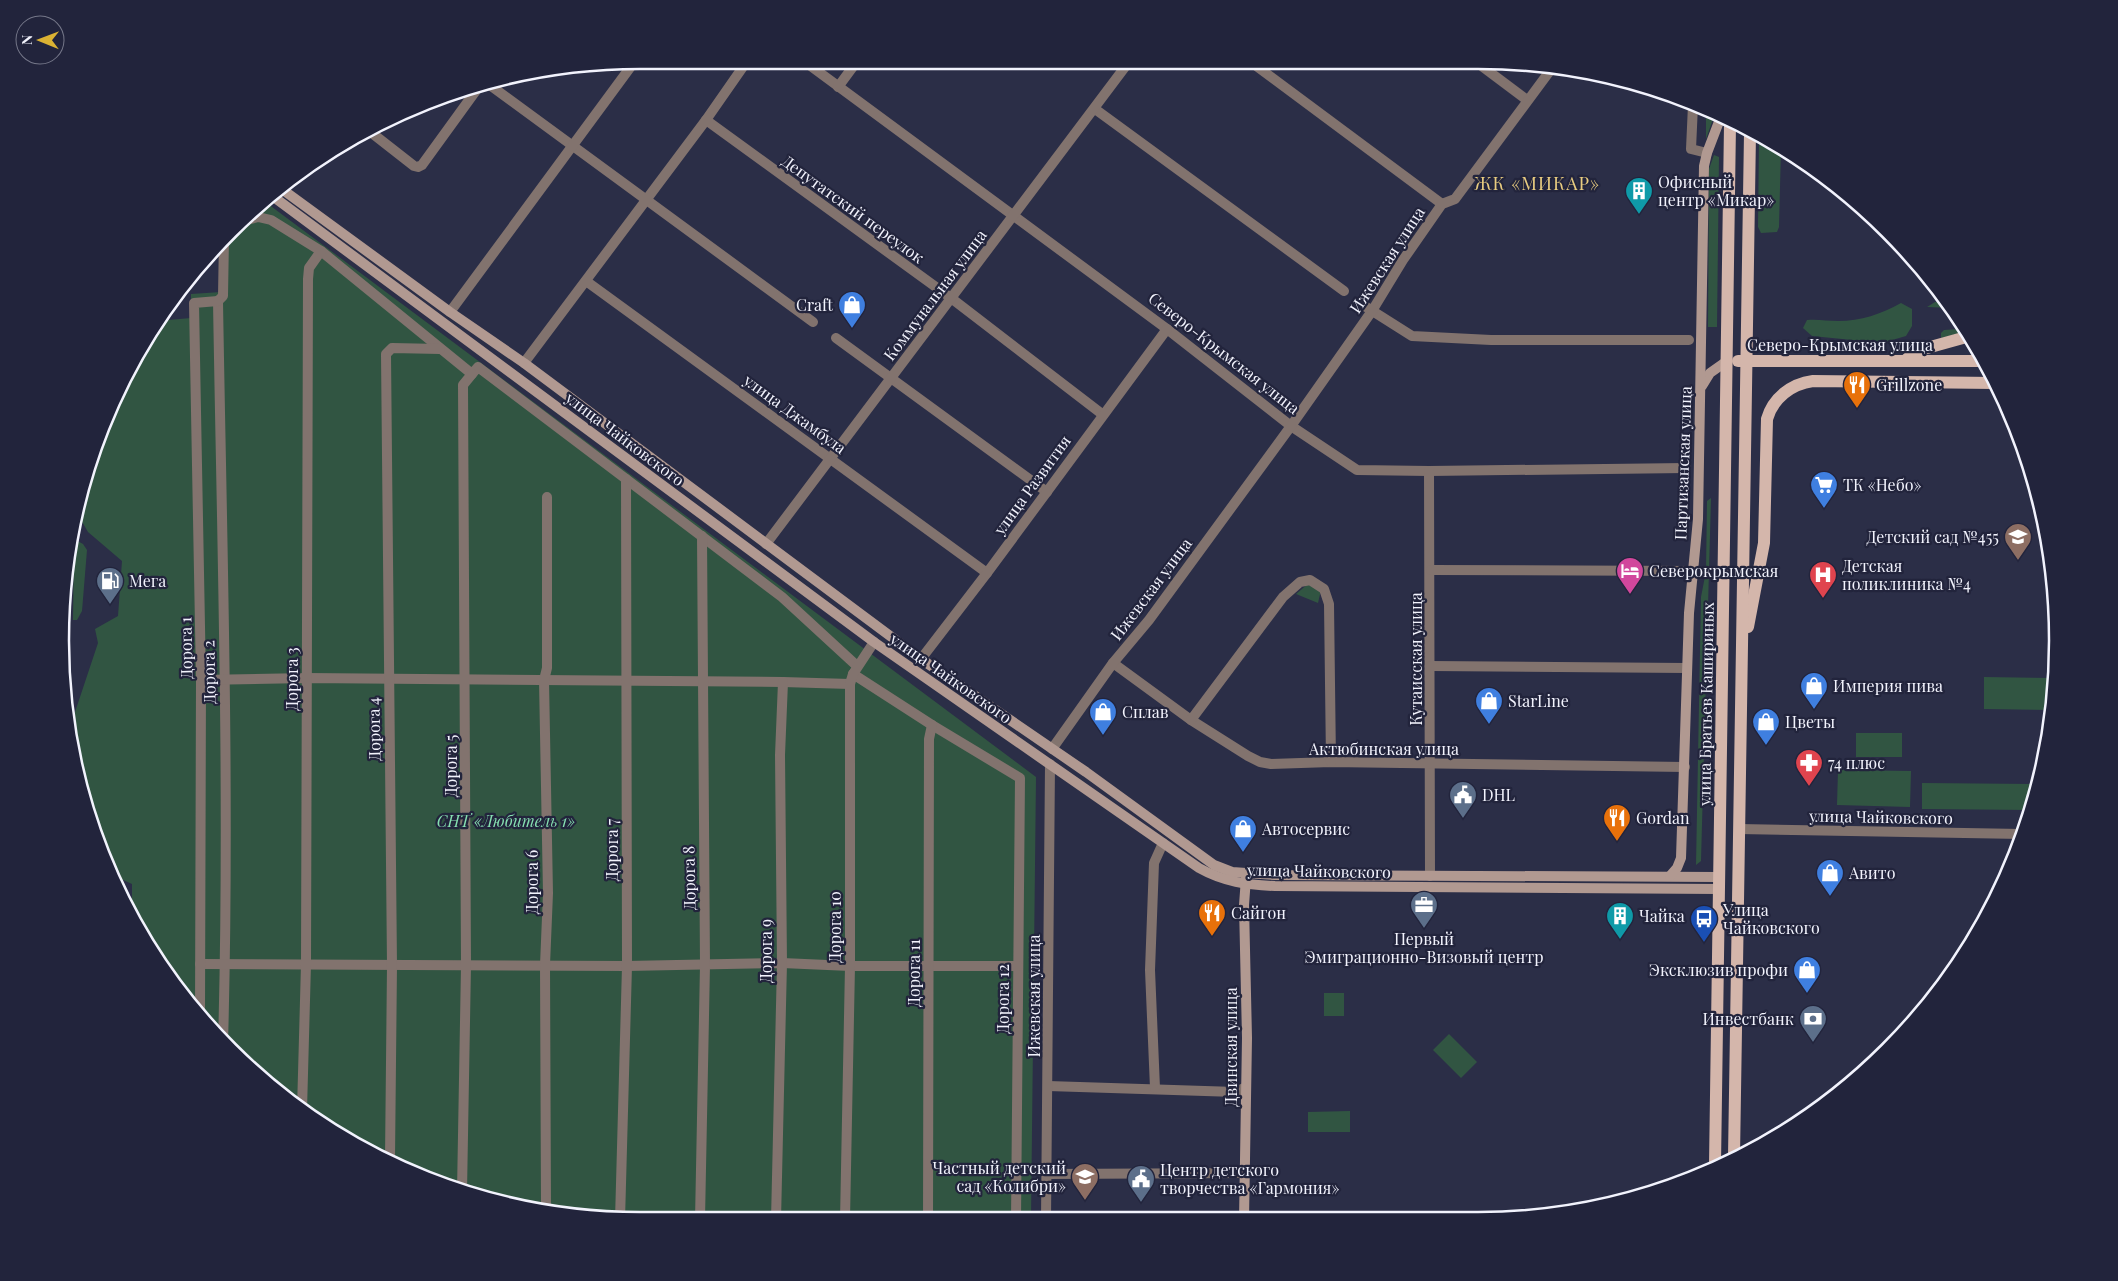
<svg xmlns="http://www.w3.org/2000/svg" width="2118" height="1281" viewBox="0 0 2118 1281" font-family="'Playfair Display',serif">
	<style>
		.green { fill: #315542 }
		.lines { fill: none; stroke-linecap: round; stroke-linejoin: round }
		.street { stroke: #82736e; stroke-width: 10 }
		.secondary { stroke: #b19991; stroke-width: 10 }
		.primary { stroke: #d4b6ab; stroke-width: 12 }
		.labels { text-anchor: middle; stroke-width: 4.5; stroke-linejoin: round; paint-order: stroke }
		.poi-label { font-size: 16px; fill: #f2f3fd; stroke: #22243c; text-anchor: start }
		.street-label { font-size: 16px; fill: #f2f3fd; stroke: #22243c }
		.park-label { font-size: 16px; font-style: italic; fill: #86dfb1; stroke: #22243c }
		.neighbourhood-label { font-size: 18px; letter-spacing: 1px; fill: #e8cc80; stroke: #22243c }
		.rim { fill: none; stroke: #f2f3fd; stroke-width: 2.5 }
	</style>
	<rect width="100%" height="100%" fill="#2b2e47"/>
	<g class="green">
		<path d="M 1706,112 L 1714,116 L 1706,139 Z"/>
		<path d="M 1759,138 L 1781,148 L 1779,227 L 1777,232 L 1761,233 L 1758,227 Z"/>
		<path d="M 1714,155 L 1719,157 L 1717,327 L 1708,327 L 1709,169 Z"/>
		<path d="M 264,201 L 1036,777 L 1031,1220 L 602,1220 L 454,1190 L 318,1123 L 230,1051 L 180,994 L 128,911 L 132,911 L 132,884 L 110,874 L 91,827 L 74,766 L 75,712 L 98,643 L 95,629 L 118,616 L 122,561 L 88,532 L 77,513 L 91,454 L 157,321 L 191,318 L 191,294 L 221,292 L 220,243 L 230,230 Z"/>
		<path d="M 1935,302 L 1947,302 L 1952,308 L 1927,307 Z"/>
		<path d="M 1901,303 L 1912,309 L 1912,326 L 1906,336 L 1882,343 L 1812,336 L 1803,328 L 1807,320 C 1818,319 1828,321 1838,321 C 1861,321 1881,314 1901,303 Z"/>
		<path d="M 1959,329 L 1964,332 L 1941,338 L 1941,333 L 1944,330 Z"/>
		<path d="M 1711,498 L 1701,861 L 1696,865 L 1701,597 L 1706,571 L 1707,501 Z"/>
		<path d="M 74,539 L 83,544 L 87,550 L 82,611 L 77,620 L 73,620 Z"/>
		<path d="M 1309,583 L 1321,590 L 1318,603 L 1296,594 Z"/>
		<path d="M 1984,677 L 2054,678 L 2051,710 L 1984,709 Z"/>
		<rect x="1856" y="733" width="46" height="24"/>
		<path d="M 1838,770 L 1911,771 L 1910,807 L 1837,805 Z"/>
		<path d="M 1922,783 L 2038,784 L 2030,810 L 1922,809 Z"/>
		<rect x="1324" y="993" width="20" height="23"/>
		<path d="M 1449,1034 L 1477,1062 L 1461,1078 L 1433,1050 Z"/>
		<path d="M 1350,1111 L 1350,1132 L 1308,1132 L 1308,1112 Z"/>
	</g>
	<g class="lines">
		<g class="street">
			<path d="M 1475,61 L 1527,100"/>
			<path d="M 1251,62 L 1442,204"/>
			<path d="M 808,64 L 1167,329 L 1291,426 L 1357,470 L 1429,471 L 1686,468"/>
			<path d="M 487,83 L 813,322"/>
			<path d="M 838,87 L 855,64"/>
			<path d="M 1693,105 L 1691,149 L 1707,153"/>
			<path d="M 1095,109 L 1344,291"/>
			<path d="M 706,120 L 951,298 L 1102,414"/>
			<path d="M 368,130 L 414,166 L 418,167 L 422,165 L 480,85"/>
			<path d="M 239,222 L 258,217 L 271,220 L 321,251 L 472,374 L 478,367 L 782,597 L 857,666"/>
			<path d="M 586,281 L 987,573"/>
			<path d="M 218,301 C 222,548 230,796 223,1043"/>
			<path d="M 218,301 L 223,296 L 224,238"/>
			<path d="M 1363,305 L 1412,336 L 1491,340 L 1689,340"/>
			<path d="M 450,312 L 632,65"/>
			<path d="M 836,338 L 1047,492"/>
			<path d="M 524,363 L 706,120 L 745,64"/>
			<path d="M 1429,471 L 1430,876"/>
			<path d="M 766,544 L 1128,63"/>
			<path d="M 1431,570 L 1692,571"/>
			<path d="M 921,659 L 987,573 L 1167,329"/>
			<path d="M 1113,663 L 1191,720 L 1248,756 L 1260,762 L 1271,764 L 1331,762 L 1685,767"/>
			<path d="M 1431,666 L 1687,668"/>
			<path d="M 853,674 L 932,725 L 1020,778 L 1016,1220"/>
			<path d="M 201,680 L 307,678 L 783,682 L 850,684"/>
			<path d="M 1191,720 L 1283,597 L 1300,582 L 1310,580 L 1324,589 L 1329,604 L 1331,762"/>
			<path d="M 1052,749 L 1113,663 L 1149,620 L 1291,426 L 1372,311 L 1403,260 L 1442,204 L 1455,199 L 1552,68"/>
			<path d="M 1739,829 L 2022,834"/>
			<path d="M 200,964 L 627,966 L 782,963 L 850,966 L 1018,966"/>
			<path d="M 200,1016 L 201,680 L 194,303 L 218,301"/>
			<path d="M 1048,1086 L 1236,1092 L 1246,1087"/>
			<path d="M 1155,1088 L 1150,970 L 1154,863 L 1163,843"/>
			<path d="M 302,1110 L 306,964 L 308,279 L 309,268 L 321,251"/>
			<path d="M 390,1159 L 392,965 L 386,354 L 392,348 L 440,349"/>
			<path d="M 1047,1174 L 1245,1173"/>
			<path d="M 462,1192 L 466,965 L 463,385 L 472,374"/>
			<path d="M 546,1208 L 545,965 L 548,893 L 544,680 L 547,668 L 547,497"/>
			<path d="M 620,1220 L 627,966 L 626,479"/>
			<path d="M 700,1220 L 705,965 L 702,536"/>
			<path d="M 776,1220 L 782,963 L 780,755 L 783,682"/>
			<path d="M 845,1220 L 850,966 L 850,684 L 853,674 L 874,642"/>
			<path d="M 928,1220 L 929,739 L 932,725"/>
			<path d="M 1046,1220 L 1050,764"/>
		</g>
		<g class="secondary">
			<path d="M 279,187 L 450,312 L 524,363 L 921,659 L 1086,772 L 1214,865 L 1232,872 L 1275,875 L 1719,877"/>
			<path d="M 271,195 L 874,642 L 1199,868 C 1224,882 1247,885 1275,886 L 1719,889"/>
			<path d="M 1702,386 L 1710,373 L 1727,361"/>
			<path d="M 1670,876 L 1677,868 L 1681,858 L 1689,613 L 1698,519 L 1704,166 L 1707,153 L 1720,119"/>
			<path d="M 1244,1220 L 1247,1038 L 1244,905 L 1246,878"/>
		</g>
		<g class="primary">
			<path d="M 1906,360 L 1916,351 L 1970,336"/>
			<path d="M 1738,361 L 1983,361"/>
			<path d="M 2006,404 L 2007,409 L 2011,413"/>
			<path d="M 1748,627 L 1764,543 L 1767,419 C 1773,398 1791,384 1813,381 L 1995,383"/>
			<path d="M 63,670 L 64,573"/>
			<path d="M 1734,1157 L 1750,133"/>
			<path d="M 1715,1165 L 1730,124"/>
		</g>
	</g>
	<defs>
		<symbol id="building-pin" viewBox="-11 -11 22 30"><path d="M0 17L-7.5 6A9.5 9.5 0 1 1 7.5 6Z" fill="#0f9aa8" stroke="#22243c"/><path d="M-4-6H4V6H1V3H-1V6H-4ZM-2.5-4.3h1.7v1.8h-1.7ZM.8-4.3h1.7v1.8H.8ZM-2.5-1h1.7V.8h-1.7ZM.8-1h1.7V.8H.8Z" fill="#fff"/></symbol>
		<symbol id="shop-pin" viewBox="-11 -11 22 30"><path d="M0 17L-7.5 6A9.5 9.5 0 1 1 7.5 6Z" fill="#3f7fe0" stroke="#22243c"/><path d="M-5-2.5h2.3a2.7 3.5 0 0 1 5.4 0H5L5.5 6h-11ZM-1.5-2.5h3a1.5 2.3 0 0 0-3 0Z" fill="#fff"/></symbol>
		<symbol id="restaurant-pin" viewBox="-11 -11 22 30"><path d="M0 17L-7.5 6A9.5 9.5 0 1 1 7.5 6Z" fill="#e8710a" stroke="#22243c"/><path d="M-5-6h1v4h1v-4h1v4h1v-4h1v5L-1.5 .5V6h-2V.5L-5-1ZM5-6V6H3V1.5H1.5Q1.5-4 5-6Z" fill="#fff"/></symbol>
		<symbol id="supermarket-pin" viewBox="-11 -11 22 30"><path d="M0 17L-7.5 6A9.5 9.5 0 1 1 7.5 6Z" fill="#3f7fe0" stroke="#22243c"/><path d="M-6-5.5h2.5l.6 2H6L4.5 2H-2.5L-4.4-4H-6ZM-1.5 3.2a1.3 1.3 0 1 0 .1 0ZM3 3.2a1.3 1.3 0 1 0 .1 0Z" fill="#fff"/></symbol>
		<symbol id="school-pin" viewBox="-11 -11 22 30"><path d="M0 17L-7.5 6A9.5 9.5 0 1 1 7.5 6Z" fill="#8d6e63" stroke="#22243c"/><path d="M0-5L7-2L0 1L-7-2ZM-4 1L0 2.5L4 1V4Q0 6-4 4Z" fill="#fff"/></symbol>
		<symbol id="hotel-pin" viewBox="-11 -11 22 30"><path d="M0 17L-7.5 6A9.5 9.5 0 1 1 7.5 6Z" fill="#d1479c" stroke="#22243c"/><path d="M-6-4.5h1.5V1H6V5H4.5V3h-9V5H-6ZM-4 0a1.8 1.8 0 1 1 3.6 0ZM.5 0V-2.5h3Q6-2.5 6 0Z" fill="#fff"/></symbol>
		<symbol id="hospital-pin" viewBox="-11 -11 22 30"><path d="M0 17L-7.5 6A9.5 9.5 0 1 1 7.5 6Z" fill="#e0444e" stroke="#22243c"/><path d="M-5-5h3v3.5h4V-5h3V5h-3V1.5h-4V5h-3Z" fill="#fff"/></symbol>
		<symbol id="fuel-pin" viewBox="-11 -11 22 30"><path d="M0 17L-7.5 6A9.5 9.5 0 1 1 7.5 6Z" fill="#5c6f8a" stroke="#22243c"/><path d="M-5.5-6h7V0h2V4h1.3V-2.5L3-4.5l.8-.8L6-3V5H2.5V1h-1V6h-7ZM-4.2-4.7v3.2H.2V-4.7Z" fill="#fff"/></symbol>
		<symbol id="pharmacy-pin" viewBox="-11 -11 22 30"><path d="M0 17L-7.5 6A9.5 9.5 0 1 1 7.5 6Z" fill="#e0444e" stroke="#22243c"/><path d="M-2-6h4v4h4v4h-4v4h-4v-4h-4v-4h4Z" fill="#fff"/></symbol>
		<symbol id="civic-pin" viewBox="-11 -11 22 30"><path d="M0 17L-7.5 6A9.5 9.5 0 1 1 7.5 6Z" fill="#5c6f8a" stroke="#22243c"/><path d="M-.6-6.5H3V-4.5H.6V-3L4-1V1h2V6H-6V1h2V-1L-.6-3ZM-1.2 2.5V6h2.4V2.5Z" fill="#fff"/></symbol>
		<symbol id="office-pin" viewBox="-11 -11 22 30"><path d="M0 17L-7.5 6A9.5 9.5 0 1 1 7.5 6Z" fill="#5c6f8a" stroke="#22243c"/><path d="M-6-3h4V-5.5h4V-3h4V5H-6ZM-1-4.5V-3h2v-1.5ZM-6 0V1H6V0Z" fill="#fff"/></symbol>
		<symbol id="bus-pin" viewBox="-11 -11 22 30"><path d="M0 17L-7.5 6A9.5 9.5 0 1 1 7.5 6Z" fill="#1a4fb4" stroke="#22243c"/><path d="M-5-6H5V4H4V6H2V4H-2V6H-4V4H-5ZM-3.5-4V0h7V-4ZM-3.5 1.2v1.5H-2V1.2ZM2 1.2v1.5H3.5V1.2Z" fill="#fff"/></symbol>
		<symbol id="bank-pin" viewBox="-11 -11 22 30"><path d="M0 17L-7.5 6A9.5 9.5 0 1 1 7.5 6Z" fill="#5c6f8a" stroke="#22243c"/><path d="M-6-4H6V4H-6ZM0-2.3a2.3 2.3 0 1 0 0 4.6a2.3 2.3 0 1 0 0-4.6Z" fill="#fff"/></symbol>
	</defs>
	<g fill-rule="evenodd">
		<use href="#building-pin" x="1623" y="175" width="32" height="43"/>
		<use href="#shop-pin" x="836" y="289" width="32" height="43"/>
		<use href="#restaurant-pin" x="1841" y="369" width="32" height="43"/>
		<use href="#supermarket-pin" x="1808" y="469" width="32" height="43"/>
		<use href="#school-pin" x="2002" y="521" width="32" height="43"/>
		<use href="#hotel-pin" x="1614" y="555" width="32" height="43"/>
		<use href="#hospital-pin" x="1807" y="559" width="32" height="43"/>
		<use href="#fuel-pin" x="94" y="565" width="32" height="43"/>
		<use href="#shop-pin" x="1798" y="670" width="32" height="43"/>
		<use href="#shop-pin" x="1473" y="685" width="32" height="43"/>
		<use href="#shop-pin" x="1087" y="696" width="32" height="43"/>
		<use href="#shop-pin" x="1750" y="706" width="32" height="43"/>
		<use href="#pharmacy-pin" x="1793" y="747" width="32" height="43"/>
		<use href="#civic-pin" x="1447" y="779" width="32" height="43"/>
		<use href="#restaurant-pin" x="1601" y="802" width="32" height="43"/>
		<use href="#shop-pin" x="1227" y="813" width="32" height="43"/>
		<use href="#shop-pin" x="1814" y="857" width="32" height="43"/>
		<use href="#office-pin" x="1408" y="889" width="32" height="43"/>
		<use href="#restaurant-pin" x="1196" y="897" width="32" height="43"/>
		<use href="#building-pin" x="1604" y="900" width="32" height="43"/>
		<use href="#bus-pin" x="1688" y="903" width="32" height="43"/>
		<use href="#shop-pin" x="1791" y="954" width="32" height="43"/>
		<use href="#bank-pin" x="1797" y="1003" width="32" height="43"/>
		<use href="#school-pin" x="1069" y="1161" width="32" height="43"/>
		<use href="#civic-pin" x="1125" y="1163" width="32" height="43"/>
	</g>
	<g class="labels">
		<g class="poi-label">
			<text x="1658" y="188">Офисный<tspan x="1658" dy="18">центр «Микар»</tspan></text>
			<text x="833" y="311" text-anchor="end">Craft</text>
			<text x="1876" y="391">Grillzone</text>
			<text x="1843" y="491">ТК «Небо»</text>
			<text x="1999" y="543" text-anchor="end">Детский сад №455</text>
			<text x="1842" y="572">Детская<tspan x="1842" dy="18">поликлиника №4</tspan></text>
			<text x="1649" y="577">Северокрымская</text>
			<text x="129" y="587">Мега</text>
			<text x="1833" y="692">Империя пива</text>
			<text x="1508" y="707">StarLine</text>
			<text x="1122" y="718">Сплав</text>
			<text x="1785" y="728">Цветы</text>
			<text x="1828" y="769">74 плюс</text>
			<text x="1482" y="801">DHL</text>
			<text x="1636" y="824">Gordan</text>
			<text x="1262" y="835">Автосервис</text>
			<text x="1849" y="879">Авито</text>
			<text x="1723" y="916">Улица<tspan x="1723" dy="18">Чайковского</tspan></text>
			<text x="1231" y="919">Сайгон</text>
			<text x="1639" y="922">Чайка</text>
			<text x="1424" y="945" text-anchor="middle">Первый<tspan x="1424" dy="18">Эмиграционно-Визовый центр</tspan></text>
			<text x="1788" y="976" text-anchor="end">Эксклюзив профи</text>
			<text x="1794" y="1025" text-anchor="end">Инвестбанк</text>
			<text x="1066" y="1174" text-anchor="end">Частный детский<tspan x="1066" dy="18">сад «Колибри»</tspan></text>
			<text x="1160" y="1176">Центр детского<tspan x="1160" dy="18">творчества «Гармония»</tspan></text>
		</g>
		<g class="street-label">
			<text transform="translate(853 209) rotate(36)" y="6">Депутатский переулок</text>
			<text transform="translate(1387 260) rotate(-57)" y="6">Ижевская улица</text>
			<text transform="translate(935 295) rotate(-53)" y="6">Коммунальная улица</text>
			<text x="1840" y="351">Северо-Крымская улица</text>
			<text transform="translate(1224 353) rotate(38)" y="6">Северо-Крымская улица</text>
			<text transform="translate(795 414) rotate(36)" y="6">улица Джамбула</text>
			<text transform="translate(625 439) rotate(37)" y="6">улица Чайковского</text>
			<text transform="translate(1683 463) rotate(-88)" y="6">Партизанская улица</text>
			<text transform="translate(1032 485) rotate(-54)" y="6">улица Развития</text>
			<text transform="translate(1151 589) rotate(-53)" y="6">Ижевская улица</text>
			<text transform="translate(186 648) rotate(-91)" y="6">Дорога 1</text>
			<text transform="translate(1416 659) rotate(-90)" y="6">Кутаисская улица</text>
			<text transform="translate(209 672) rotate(-91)" y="6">Дорога 2</text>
			<text transform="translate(951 678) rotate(35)" y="6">улица Чайковского</text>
			<text transform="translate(292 679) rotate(-90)" y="6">Дорога 3</text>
			<text transform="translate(1706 704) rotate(-89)" y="6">улица Братьев Кашириных</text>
			<text transform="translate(374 729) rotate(-91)" y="6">Дорога 4</text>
			<text x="1384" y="755">Актюбинская улица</text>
			<text transform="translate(451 766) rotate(-90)" y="6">Дорога 5</text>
			<text transform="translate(1881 817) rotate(1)" y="6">улица Чайковского</text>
			<text transform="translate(612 850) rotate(-90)" y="6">Дорога 7</text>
			<text transform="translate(1319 871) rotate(1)" y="6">улица Чайковского</text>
			<text transform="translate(689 878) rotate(-91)" y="6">Дорога 8</text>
			<text transform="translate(532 882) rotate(-90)" y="6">Дорога 6</text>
			<text transform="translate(835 927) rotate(-90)" y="6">Дорога 10</text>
			<text transform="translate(766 951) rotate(-90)" y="6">Дорога 9</text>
			<text transform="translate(914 973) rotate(-90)" y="6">Дорога 11</text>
			<text transform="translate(1034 996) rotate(-90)" y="6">Ижевская улица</text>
			<text transform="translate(1003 999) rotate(-90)" y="6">Дорога 12</text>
			<text transform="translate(1231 1047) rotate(-90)" y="6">Двинская улица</text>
		</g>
		<g class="park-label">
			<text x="506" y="827">СНТ «Любитель 1»</text>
		</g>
		<g class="neighbourhood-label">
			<text x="1537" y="190">ЖК «МИКАР»</text>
		</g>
	</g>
	<path d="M0 0H2118V1281H0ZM640 69H1478A571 571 0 0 1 2049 640V641A571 571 0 0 1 1478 1212H640A571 571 0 0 1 69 641V640A571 571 0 0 1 640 69Z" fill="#22243c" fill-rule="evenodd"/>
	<path class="rim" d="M640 69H1478A571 571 0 0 1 2049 640V641A571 571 0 0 1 1478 1212H640A571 571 0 0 1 69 641V640A571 571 0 0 1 640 69Z"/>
	<g transform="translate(40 40) rotate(271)"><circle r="24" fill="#22243c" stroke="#757789"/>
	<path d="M0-4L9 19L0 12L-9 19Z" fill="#dbb233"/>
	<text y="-8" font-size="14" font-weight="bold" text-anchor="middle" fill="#f2f3fd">N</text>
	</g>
</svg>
